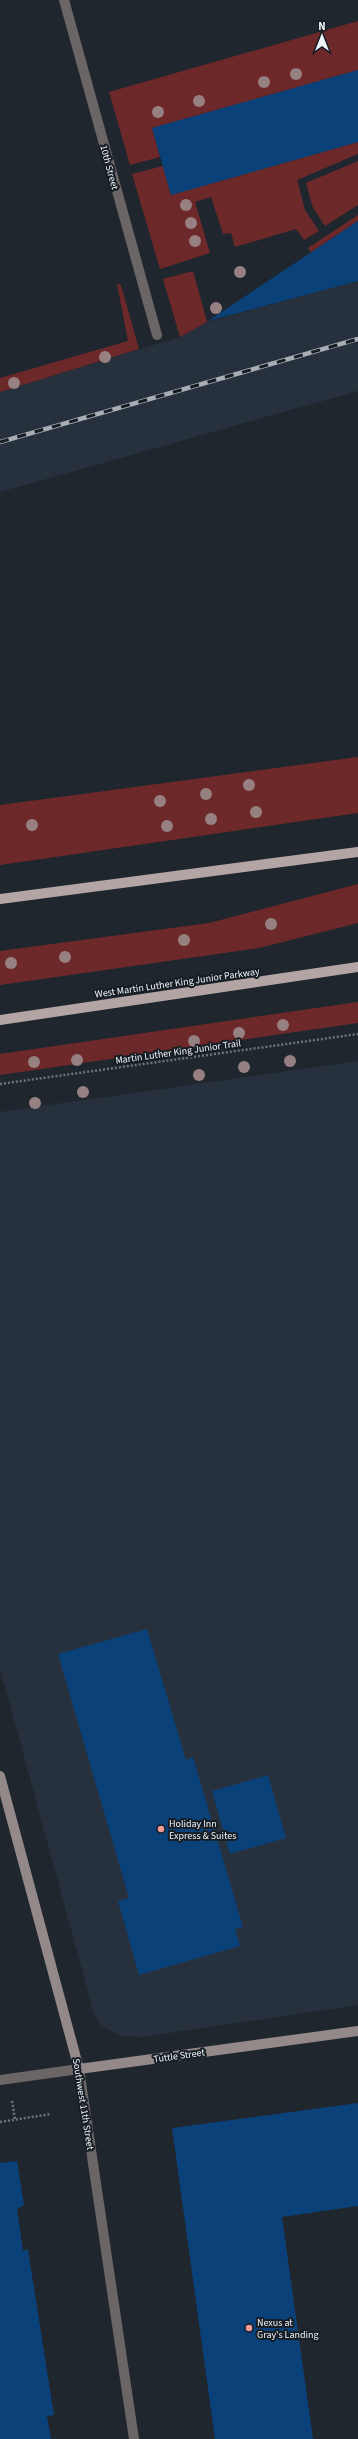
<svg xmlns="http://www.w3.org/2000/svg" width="358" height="2439" viewBox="0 0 358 2439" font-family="'Source Sans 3',sans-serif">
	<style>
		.built { fill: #27313e }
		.green { fill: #6d2929 }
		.building { fill: #0b4179 }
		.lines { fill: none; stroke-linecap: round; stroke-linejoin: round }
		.path { stroke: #6e747b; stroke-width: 2.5; stroke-dasharray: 2 2; stroke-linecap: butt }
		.street { stroke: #6c6565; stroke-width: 10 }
		.secondary { stroke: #938989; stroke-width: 10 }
		.primary { stroke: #b2a5a4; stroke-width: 10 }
		.rail-casing { stroke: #a9aeb4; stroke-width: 4.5 }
		.rail { stroke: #171d24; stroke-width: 3; stroke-dasharray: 9; stroke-linecap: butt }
		.tree { fill: #978081 }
		.poi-dot { fill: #f59b97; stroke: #171d24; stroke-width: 1.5 }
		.labels { text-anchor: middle; stroke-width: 4; stroke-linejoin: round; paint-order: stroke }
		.street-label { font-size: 10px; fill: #eff4f9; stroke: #171d24 }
		.poi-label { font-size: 10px; fill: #eff4f9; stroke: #171d24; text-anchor: start }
	</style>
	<rect width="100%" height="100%" fill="#20262e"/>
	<g class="built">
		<path d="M 358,281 L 358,391 L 0,492 L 0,392 L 180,337 L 207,322 Z"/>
		<path d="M 358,1061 L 358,2005 L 142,2037 L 121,2036 L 102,2026 L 94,2014 L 0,1668 L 0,1112 Z"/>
	</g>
	<g class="green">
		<path d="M 358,21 L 358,70 L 152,128 L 160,157 L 130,165 L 109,92 Z"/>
		<path d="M 358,142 L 358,154 L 297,180 L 305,210 L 319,231 L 304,240 L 296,229 L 235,247 L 231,233 L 223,234 L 211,197 L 195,202 L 210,253 L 160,269 L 132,174 L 163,166 L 171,195 Z"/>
		<path d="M 358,161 L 358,205 L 325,226 L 313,208 L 306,183 Z"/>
		<path d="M 358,215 L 358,221 L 311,252 L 308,248 Z"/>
		<path d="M 193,271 L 207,322 L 180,337 L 163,279 Z"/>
		<path d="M 117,284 L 121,285 L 139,349 L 0,392 L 0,378 L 128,341 Z"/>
		<path d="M 358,757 L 358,813 L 0,865 L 0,805 Z"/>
		<path d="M 358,884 L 358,923 L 259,948 L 0,985 L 0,951 L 209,923 Z"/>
		<path d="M 358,1002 L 358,1023 L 0,1075 L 0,1054 Z"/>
	</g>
	<g class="building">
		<path d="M 358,70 L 358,142 L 171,195 L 152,128 Z"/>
		<path d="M 358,221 L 358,281 L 208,321 Z"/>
		<path d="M 147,1629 L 186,1760 L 193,1757 L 243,1927 L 235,1929 L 240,1946 L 139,1975 L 118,1901 L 129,1898 L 58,1654 Z"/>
		<path d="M 268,1775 L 286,1838 L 230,1854 L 212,1791 Z"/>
		<path d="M 358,2103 L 358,2206 L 282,2217 L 313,2439 L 215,2439 L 172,2128 Z"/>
		<path d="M 17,2161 L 24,2205 L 17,2209 L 23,2250 L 28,2250 L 54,2415 L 47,2416 L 51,2439 L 0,2439 L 0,2163 Z"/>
	</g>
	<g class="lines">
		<g class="path">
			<path d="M 0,1084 L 358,1034"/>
			<path d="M 12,2101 L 15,2119"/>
			<path d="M 0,2122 L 51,2114"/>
		</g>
		<g class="street">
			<path d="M 64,0 L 157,335"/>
			<path d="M 0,2080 L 79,2069 L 134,2439"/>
		</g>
		<path class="secondary" d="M 0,1776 L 79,2069 L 358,2031"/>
		<g class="primary">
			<path d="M 0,899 L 358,852"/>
			<path d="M 0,1020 L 358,967"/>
		</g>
		<defs>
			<path id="rail" d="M 0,442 L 358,339"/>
		</defs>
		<use href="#rail" class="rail-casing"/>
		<use href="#rail" class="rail"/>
	</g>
	<g class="tree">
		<circle cx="296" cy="74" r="6"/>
		<circle cx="264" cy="82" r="6"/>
		<circle cx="199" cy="101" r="6"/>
		<circle cx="158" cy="112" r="6"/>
		<circle cx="186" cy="205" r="6"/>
		<circle cx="191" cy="223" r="6"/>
		<circle cx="195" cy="241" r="6"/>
		<circle cx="240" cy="272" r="6"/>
		<circle cx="216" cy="308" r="6"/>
		<circle cx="105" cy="357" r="6"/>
		<circle cx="14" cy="383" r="6"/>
		<circle cx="249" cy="785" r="6"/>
		<circle cx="206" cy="794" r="6"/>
		<circle cx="160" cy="801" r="6"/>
		<circle cx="256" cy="812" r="6"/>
		<circle cx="211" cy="819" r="6"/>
		<circle cx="32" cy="825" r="6"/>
		<circle cx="167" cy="826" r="6"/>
		<circle cx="271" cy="924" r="6"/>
		<circle cx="184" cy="940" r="6"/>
		<circle cx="65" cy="957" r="6"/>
		<circle cx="11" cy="963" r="6"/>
		<circle cx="283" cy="1025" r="6"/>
		<circle cx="239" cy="1033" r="6"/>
		<circle cx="194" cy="1041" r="6"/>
		<circle cx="77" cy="1060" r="6"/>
		<circle cx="290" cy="1061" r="6"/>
		<circle cx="34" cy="1062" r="6"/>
		<circle cx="244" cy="1067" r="6"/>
		<circle cx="199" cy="1075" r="6"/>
		<circle cx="83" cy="1092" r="6"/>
		<circle cx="35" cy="1103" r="6"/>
	</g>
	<g class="poi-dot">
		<circle cx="161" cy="1829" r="4"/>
		<circle cx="249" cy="2328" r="4"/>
	</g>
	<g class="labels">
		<g class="street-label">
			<text transform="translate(110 167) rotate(75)" y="4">10th Street</text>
			<text transform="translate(177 982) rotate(-8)" y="4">West Martin Luther King Junior Parkway</text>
			<text transform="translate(178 1051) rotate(-8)" y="4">Martin Luther King Junior Trail</text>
			<text transform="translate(179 2055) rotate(-8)" y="4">Tuttle Street</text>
			<text transform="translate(84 2104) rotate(81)" y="4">Southwest 11th Street</text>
		</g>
		<g class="poi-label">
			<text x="169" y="1827">Holiday Inn<tspan x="169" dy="12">Express &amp; Suites</tspan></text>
			<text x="257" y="2326">Nexus at<tspan x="257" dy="12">Gray's Landing</tspan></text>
		</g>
	</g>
	<g transform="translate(322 36)" stroke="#171d24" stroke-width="3" paint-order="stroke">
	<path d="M0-3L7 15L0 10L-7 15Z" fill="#eff4f9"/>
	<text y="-6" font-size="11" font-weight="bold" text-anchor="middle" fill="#eff4f9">N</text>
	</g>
</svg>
